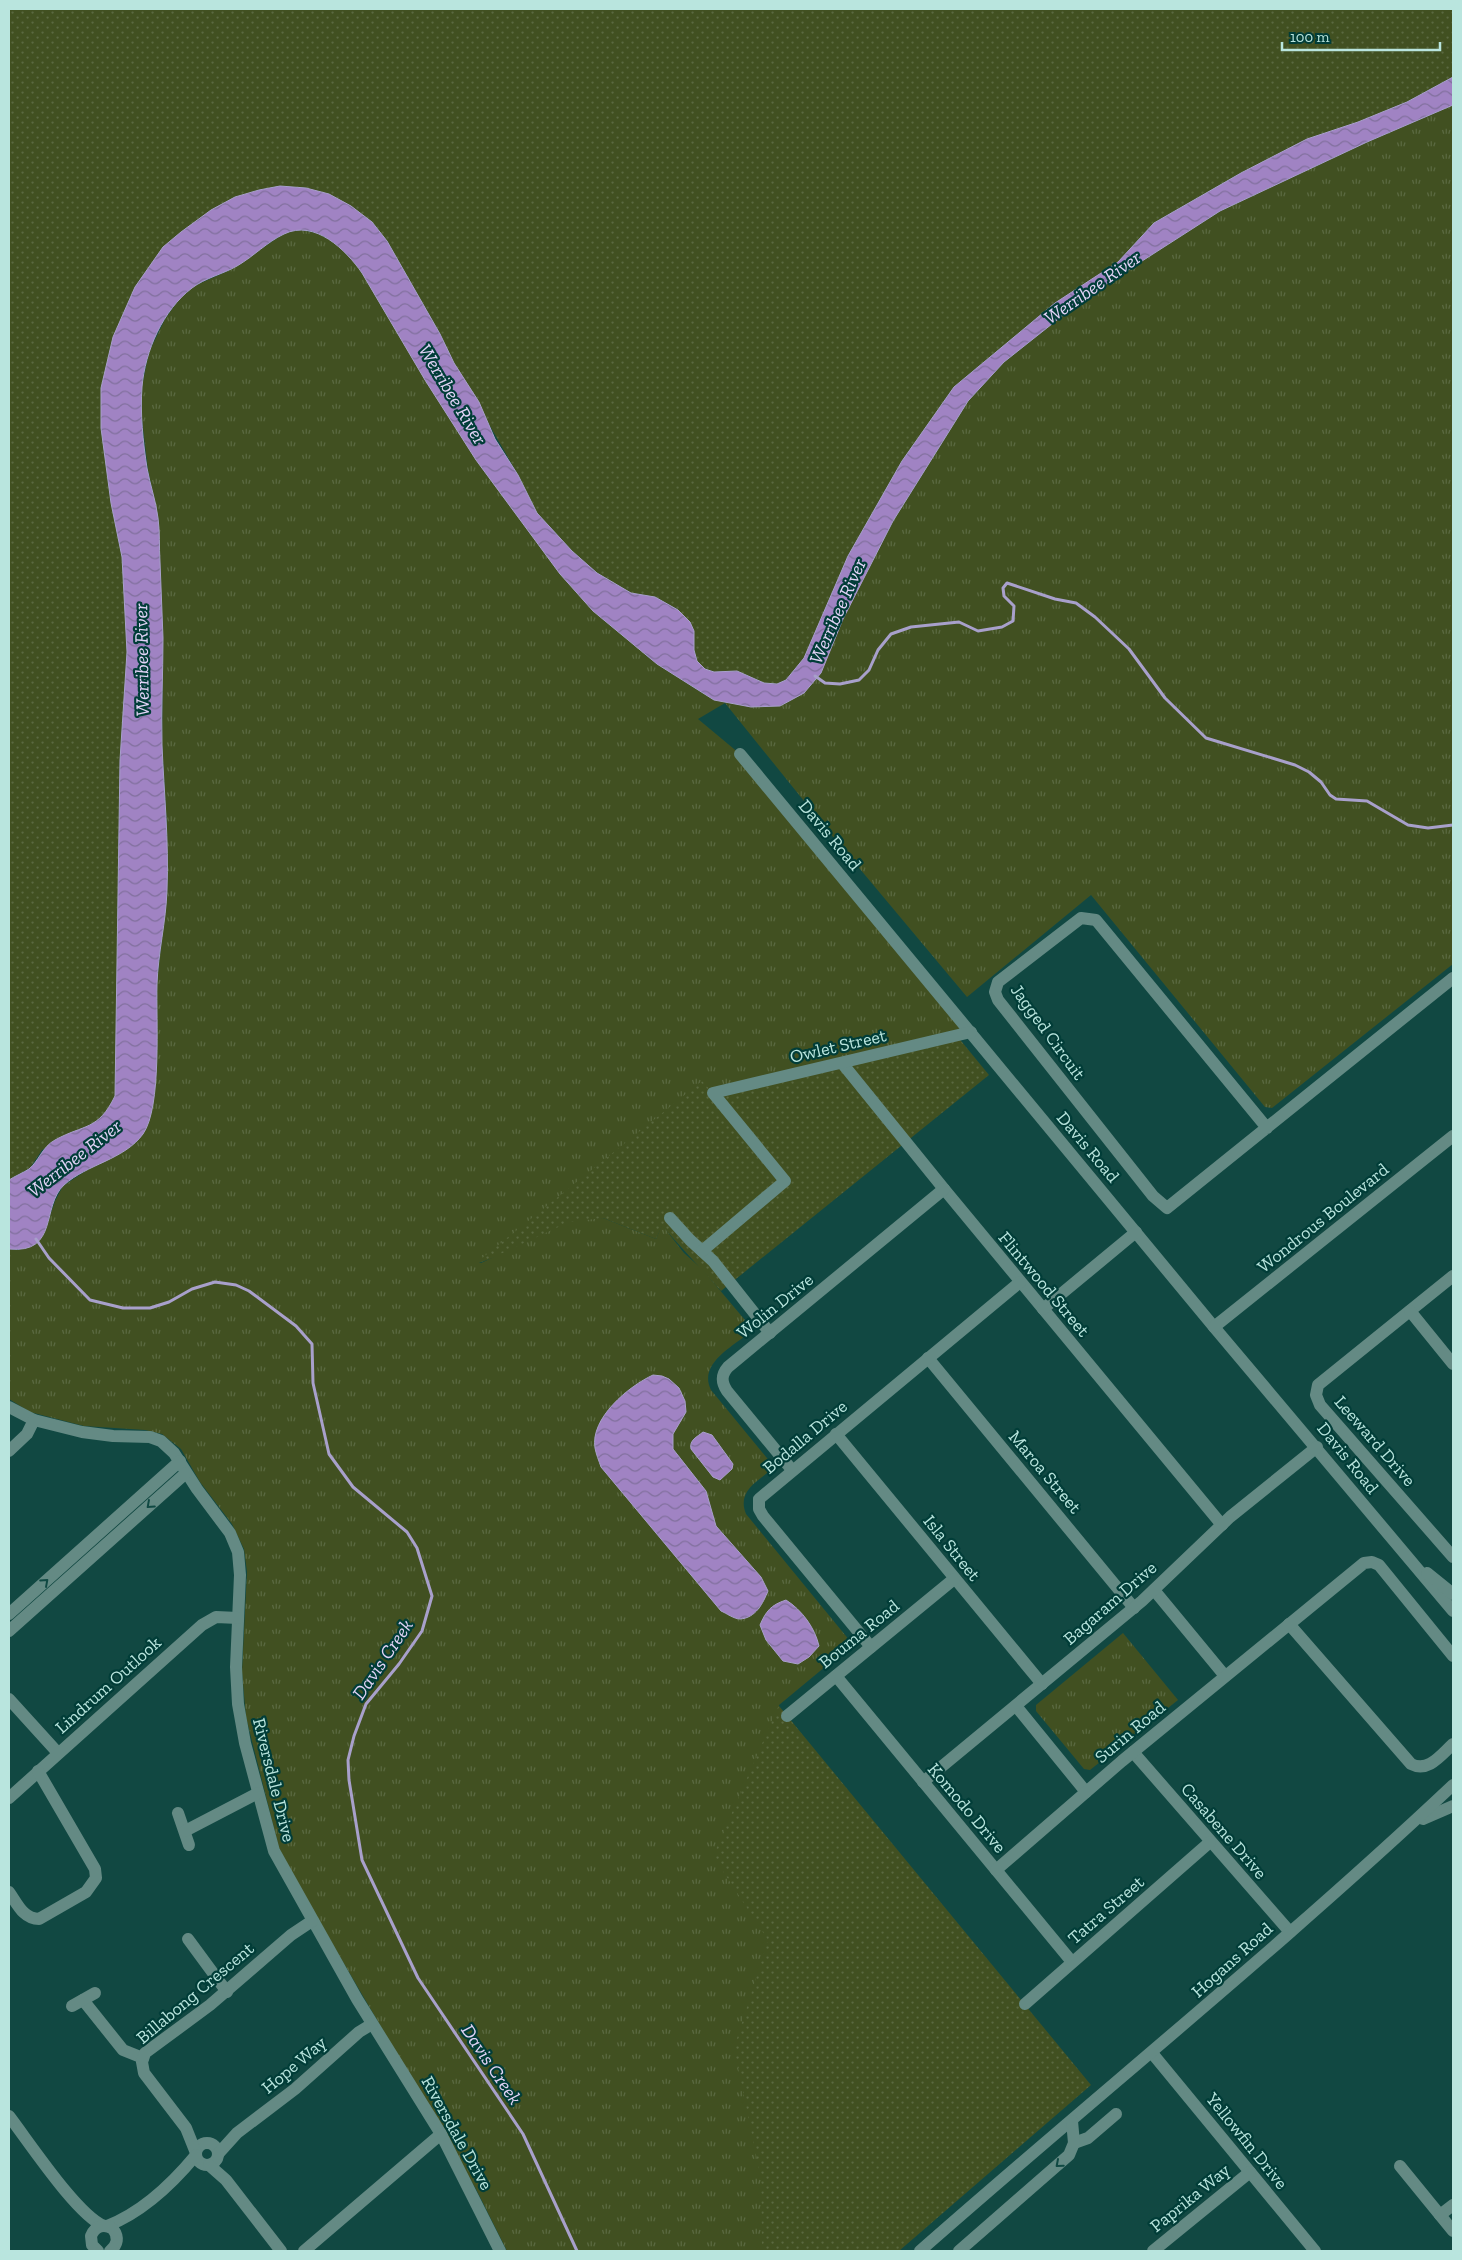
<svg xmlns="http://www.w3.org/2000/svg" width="1462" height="2260" viewBox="0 0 1462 2260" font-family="'Zilla Slab',serif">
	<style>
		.grass { fill: url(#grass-dots) }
		.park { fill: url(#park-tufts) }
		.water { fill: url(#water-waves); stroke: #a8a0cb }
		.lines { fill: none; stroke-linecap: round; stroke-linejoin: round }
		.stream { stroke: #a8a0cb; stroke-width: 3 }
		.minor { stroke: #648a84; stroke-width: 12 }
		.oneway { stroke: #104943 }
		.labels { text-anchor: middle; stroke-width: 4.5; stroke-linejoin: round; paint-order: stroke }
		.street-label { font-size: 18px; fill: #b9e5de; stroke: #013d38 }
		.water-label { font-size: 19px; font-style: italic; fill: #e3d4f8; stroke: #013d38 }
	</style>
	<defs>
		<pattern id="grass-dots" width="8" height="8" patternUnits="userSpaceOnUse" patternTransform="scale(1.25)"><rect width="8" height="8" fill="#415021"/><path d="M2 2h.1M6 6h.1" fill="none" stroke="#5a6941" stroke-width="1.8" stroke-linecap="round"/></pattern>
		<pattern id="park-tufts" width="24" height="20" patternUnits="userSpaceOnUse" patternTransform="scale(1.25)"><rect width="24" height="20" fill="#415021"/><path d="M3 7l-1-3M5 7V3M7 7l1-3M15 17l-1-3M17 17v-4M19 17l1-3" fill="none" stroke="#5a6941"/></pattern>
		<pattern id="water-waves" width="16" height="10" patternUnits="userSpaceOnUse" patternTransform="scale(1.25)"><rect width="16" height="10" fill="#a083c3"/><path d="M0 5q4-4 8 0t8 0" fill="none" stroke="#81709d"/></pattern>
	</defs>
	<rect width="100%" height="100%" fill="#114842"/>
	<g class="grass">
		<path d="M 9,9 L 1453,9 L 1453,77 L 1407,102 L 1241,173 L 1154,223 L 1118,262 L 1055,303 L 954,387 L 902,461 L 848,556 L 804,658 L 786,680 L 777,684 L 764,683 L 737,671 L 714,672 L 705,669 L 697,661 L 694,650 L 694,632 L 690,622 L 678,610 L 655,597 L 631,593 L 597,573 L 572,551 L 537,513 L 518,475 L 454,363 L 440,334 L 387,241 L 372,222 L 306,188 L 280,186 L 259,190 L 101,388 L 101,428 L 111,503 L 122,557 L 127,652 L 120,760 L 115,1096 L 108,1111 L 96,1122 L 42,1150 L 30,1168 L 9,1180 Z"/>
		<path d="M 362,273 L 425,380 L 697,719 L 989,1075 L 721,1291 L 662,1226 L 656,1239 L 603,1218 L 476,1264 L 439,1293 L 1091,2085 L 899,2251 L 577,2251 L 349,1780 L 348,1760 L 366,1704 L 129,1148 Z"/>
	</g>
	<g class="park">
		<path d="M 1453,105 L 1453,964 L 1272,1108 L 1265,1107 L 1091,895 L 967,997 L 829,832 L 725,703 L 698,719 L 740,754 L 971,1032 L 713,1093 L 702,1081 L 476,1263 L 481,1263 L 569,1222 L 603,1218 L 656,1239 L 662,1225 L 684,1253 L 702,1269 L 750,1326 L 749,1333 C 732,1347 698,1364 711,1390 L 771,1463 L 771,1470 C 756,1482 737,1492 746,1514 L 850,1641 L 849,1647 L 779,1705 L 713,1856 L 768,1940 L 734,2048 L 761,2179 L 762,2251 L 507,2251 L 476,2189 L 281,1856 L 246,1717 L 242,1672 L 247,1572 L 244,1549 L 232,1524 L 200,1482 L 181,1449 L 162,1434 L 145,1430 L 84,1426 L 30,1412 L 9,1399 L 9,1249 L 19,1250 L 44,1233 L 55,1201 L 63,1186 L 144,1132 L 151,1117 L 157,1053 L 157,981 L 167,893 L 167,829 L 162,743 L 163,638 L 158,517 L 148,470 L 142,420 L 142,386 L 149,352 L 165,319 L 179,299 L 194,286 L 230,270 L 286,232 L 301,230 L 317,233 L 334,242 L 350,256 L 362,273 C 412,358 463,441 522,521 C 544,552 565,584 592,611 C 628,646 672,674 714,700 L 821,673 L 843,619 L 893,521 L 968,401 L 1004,362 L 1086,297 L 1220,211 L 1367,142 Z"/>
		<path d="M 1123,1633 L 1178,1700 L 1090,1770 L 1084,1769 L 1036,1711 L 1036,1705 Z"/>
	</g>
	<g class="water">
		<path d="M 1453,77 L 1453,105 L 1367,142 L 1220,211 L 1086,297 L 1004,362 L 968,401 L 893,521 L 843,619 L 821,673 L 804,693 L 780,706 L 751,707 L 714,700 L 657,664 L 593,611 L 560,574 L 476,460 L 425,380 L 362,273 C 346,250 315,219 284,234 C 267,242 254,256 237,266 C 223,274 205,278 192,288 C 163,310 145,351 142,387 C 140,413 143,442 147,468 C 150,485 156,501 158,518 C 160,532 159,547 160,562 C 161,587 162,613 163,638 C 163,673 161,709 162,745 C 164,794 169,841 167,890 C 166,922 158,953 157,984 C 156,1019 162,1107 143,1134 C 124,1160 87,1164 64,1185 C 41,1206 59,1254 9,1249 L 9,1180 C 15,1176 23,1173 29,1169 C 39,1161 42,1147 55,1140 C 84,1124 98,1131 115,1096 L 120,760 L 127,652 L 122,557 L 111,503 L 101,428 L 101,388 L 113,337 L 135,287 L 163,247 L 181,232 L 211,210 L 235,197 L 259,190 L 280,186 L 306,188 L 329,194 L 351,206 L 372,222 L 387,241 L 440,334 L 454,363 L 479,402 L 495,439 L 518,475 L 537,513 L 572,551 L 597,573 L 631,593 L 655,597 L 678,610 L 690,622 L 694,631 L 694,650 L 697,661 L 705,669 L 714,672 L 737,671 L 764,683 L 777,684 L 786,680 L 804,658 L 848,556 L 902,461 L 954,387 L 1055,303 L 1118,262 L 1154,223 L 1241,173 L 1307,139 L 1358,122 L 1407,102 Z"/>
		<path d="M 653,1375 L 662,1376 L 669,1379 L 679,1388 L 685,1401 L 686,1412 L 673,1434 L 673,1449 L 706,1491 L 716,1526 L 761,1577 L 768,1591 C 763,1603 756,1618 740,1619 C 734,1619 726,1613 721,1611 L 601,1467 C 599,1461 596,1454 595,1448 C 590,1418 629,1386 653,1375 Z"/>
		<path d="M 703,1432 L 712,1435 L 733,1464 L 732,1469 L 720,1480 L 713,1477 L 691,1449 C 689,1440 697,1437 703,1432 Z"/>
		<path d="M 786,1600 C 802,1610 815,1628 819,1646 L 809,1657 L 798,1664 L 783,1661 L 766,1640 L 760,1625 C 766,1611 771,1605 786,1600 Z"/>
	</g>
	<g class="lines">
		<g class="stream">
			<path d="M 815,676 L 825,683 L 840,684 L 859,680 L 869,670 L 878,650 L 891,634 L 911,627 L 959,622 L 978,631 L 1002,627 L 1013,621 L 1014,606 L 1004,596 L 1003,588 L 1007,583 L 1055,599 L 1076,603 L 1095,617 L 1129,649 L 1165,698 L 1206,738 L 1295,765 L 1309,772 L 1321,782 L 1330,795 L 1336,799 L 1367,801 L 1408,825 L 1428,828 L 1453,825"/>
			<path d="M 36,1239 L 49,1258 L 90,1300 L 123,1308 L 150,1308 L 169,1302 L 192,1289 L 215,1282 L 236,1285 L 249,1291 L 296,1326 L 312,1344 L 313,1383 L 329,1454 L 353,1487 L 407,1532 L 417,1548 L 432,1596 L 422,1631 L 399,1664 L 366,1704 L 354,1736 L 348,1760 L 349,1780 L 362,1860 L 418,1978 L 523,2134 L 577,2251"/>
		</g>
		<g class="minor">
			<path d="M 740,754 L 1214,1327 L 1453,1611"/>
			<path d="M 842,1063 L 944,1189 L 1222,1525"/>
			<path d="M 1267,1128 L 1096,920 L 1081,918 L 998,982 L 995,992 L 998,1000 L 1153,1196 L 1167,1208 L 1453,978"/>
			<path d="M 670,1218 L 690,1240 L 713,1261 L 770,1333"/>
			<path d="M 702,1251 L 785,1181 L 713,1093 L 971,1032"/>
			<path d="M 1453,1276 L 1318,1385 L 1316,1395 L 1320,1405 L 1453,1557"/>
			<path d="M 1043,1309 L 1136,1232"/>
			<path d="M 1410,1311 L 1453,1364"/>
			<path d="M 1214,1327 L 1453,1136"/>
			<path d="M 928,1358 L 1134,1608"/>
			<path d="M 9,1407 L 34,1420 L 82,1432 L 113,1436 L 150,1437 L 161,1441 L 174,1453 L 197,1489 L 230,1533 L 238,1552 L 240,1575 L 236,1667 L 238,1704 L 245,1743 L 274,1851 L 357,1999 L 441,2134 L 500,2251"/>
			<path d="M 836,1434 L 1042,1684"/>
			<path d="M 9,1451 L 27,1434 L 34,1420"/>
			<path d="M 792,1470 L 727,1391 C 721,1382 721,1375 728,1367 L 944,1189"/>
			<path d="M 1427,1573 L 1453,1594"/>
			<path d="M 1154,1590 L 1225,1676"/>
			<path d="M 9,1614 L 180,1461"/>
			<path d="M 1289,1624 L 1411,1764 C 1428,1773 1441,1755 1453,1744"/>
			<path d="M 9,1631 L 186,1473"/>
			<path d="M 871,1647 L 763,1516 L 759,1509 L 759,1499 L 1020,1282"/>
			<path d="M 836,1676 L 1072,1962"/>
			<path d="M 9,1699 L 58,1753"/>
			<path d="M 1016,1706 L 1086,1792"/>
			<path d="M 787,1716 L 954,1579"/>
			<path d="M 1133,1752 L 1290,1932"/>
			<path d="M 923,1782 L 1142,1601 L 1230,1517 L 1317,1447"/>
			<path d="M 9,1798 L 202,1625 L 216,1617 L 238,1618"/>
			<path d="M 178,1813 L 189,1845"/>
			<path d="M 1423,1819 L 1453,1806"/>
			<path d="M 185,1831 L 258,1793"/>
			<path d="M 996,1870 L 1122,1761 L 1364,1563 L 1372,1562 L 1379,1565 L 1453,1656"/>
			<path d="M 9,1892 C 17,1903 23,1919 39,1919 L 86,1892 L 96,1878 L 95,1869 L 38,1771"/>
			<path d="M 188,1939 L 227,1992"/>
			<path d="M 83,2000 L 123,2050 L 143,2058"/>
			<path d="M 1025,2004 L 1210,1842"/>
			<path d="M 72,2006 L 95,1993"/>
			<path d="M 1152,2053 L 1315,2251"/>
			<path d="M 9,2116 C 29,2142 77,2215 104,2226"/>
			<circle cx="207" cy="2154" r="11"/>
			<path d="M 1074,2143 L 1088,2138 L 1116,2114"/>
			<path d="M 196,2153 L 186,2128 L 144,2073 L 142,2062 L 145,2053 L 210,2005 L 291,1935 L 312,1921"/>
			<path d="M 218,2154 L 237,2133 L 295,2089 L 359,2032 L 372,2024"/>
			<path d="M 209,2165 L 226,2180 L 281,2251"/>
			<path d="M 1400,2166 L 1453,2231"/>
			<path d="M 1440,2215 L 1453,2205"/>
			<path d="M 107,2226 C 143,2212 172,2184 196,2155"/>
			<path d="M 98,2251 L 92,2245 L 91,2236 C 95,2226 104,2223 113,2229 C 119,2237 118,2245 110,2251"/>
			<path d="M 304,2251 L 441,2134"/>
			<path d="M 920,2251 C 1097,2095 1281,1947 1453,1785"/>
			<path d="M 959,2251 L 1069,2155 L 1074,2143 L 1072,2121"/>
			<path d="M 1153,2251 L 1250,2172"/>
		</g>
	</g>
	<defs><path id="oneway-chevron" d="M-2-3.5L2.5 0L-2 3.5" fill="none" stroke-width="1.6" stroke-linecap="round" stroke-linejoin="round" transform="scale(1.25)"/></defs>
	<g class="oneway">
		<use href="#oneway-chevron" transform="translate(150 1505) rotate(138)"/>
		<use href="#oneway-chevron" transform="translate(45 1582) rotate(-42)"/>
		<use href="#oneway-chevron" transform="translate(1059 2164) rotate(139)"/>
	</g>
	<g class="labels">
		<g class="street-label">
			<text transform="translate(830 835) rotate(50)" y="6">Davis Road</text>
			<text transform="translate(1048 1032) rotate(54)" y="6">Jagged Circuit</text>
			<text transform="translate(838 1046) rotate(-13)" y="6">Owlet Street</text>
			<text transform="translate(1088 1147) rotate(50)" y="6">Davis Road</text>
			<text transform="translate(1323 1218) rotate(-39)" y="6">Wondrous Boulevard</text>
			<text transform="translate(1044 1284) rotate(50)" y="6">Flintwood Street</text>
			<text transform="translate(775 1306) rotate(-39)" y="6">Wolin Drive</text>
			<text transform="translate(805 1437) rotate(-40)" y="6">Bodalla Drive</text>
			<text transform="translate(1375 1441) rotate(49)" y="6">Leeward Drive</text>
			<text transform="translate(1348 1458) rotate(51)" y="6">Davis Road</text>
			<text transform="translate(1045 1472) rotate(50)" y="6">Maroa Street</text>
			<text transform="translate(952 1548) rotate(51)" y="6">Isla Street</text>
			<text transform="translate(1110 1603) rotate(-41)" y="6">Bagaram Drive</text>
			<text transform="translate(859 1634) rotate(-39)" y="6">Bouma Road</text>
			<text transform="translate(108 1685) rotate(-42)" y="6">Lindrum Outlook</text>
			<text transform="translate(1130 1732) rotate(-40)" y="6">Surin Road</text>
			<text transform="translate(274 1780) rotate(76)" y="6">Riversdale Drive</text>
			<text transform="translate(967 1808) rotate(50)" y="6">Komodo Drive</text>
			<text transform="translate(1224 1831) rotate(49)" y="6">Casabene Drive</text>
			<text transform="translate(1106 1910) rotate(-41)" y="6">Tatra Street</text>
			<text transform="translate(1232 1960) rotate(-42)" y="6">Hogans Road</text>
			<text transform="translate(195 1993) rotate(-40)" y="6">Billabong Crescent</text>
			<text transform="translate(294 2065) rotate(-40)" y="6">Hope Way</text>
			<text transform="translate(457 2133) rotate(61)" y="6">Riversdale Drive</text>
			<text transform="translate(1247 2141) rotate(51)" y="6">Yellowfin Drive</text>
			<text transform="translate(1190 2198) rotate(-39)" y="6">Paprika Way</text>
		</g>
		<g class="water-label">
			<text transform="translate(1092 287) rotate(-35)" y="7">Werribee River</text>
			<text transform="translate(453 394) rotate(59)" y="7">Werribee River</text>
			<text transform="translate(837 611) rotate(-66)" y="7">Werribee River</text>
			<text transform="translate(141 660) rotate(-91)" y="7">Werribee River</text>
			<text transform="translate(74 1158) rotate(-38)" y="7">Werribee River</text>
			<text transform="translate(382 1659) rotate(-56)" y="7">Davis Creek</text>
			<text transform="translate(492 2064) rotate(56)" y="7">Davis Creek</text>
		</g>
	</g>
	<rect width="1462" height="2260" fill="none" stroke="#b9e5de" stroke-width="20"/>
	<path d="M1282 42v8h158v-8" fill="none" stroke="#b9e5de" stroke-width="2.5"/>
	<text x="1290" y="42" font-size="15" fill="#b9e5de" stroke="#013d38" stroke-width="4" paint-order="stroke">100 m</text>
</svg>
